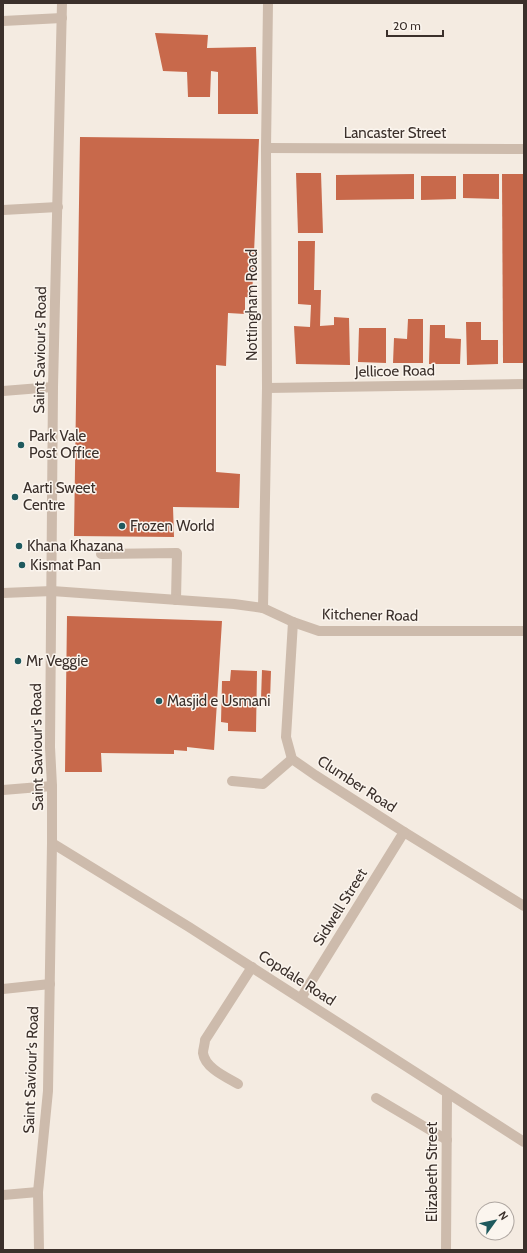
<svg xmlns="http://www.w3.org/2000/svg" width="527" height="1253" viewBox="0 0 527 1253" font-family="Cabin,sans-serif">
	<style>
		.building { fill: #c8694b }
		.lines { fill: none; stroke-linecap: round; stroke-linejoin: round }
		.lane { stroke: #cdbbac; stroke-width: 10 }
		.street { stroke: #cdbbac; stroke-width: 10 }
		.poi-dot { fill: #1f5a5e; stroke: #fbf5ee; stroke-width: 1.5 }
		.labels { text-anchor: middle; stroke-width: 3; stroke-linejoin: round; paint-order: stroke }
		.street-label { font-size: 15px; fill: #3b302b; stroke: #fbf5ee }
		.poi-label { font-size: 15px; fill: #3b302b; stroke: #fbf5ee; text-anchor: start }
	</style>
	<rect width="100%" height="100%" fill="#f4ebe1"/>
	<g class="building">
		<path d="M 155,33 L 208,35 L 207,48 L 256,47 L 258,114 L 218,114 L 218,72 L 211,71 L 210,97 L 188,97 L 187,72 L 163,71 Z"/>
		<path d="M 80,137 L 259,139 L 252,298 L 245,297 L 245,314 L 228,313 L 226,366 L 216,365 L 216,472 L 240,474 L 239,508 L 173,507 L 174,537 L 74,536 Z"/>
		<path d="M 296,173 L 321,173 L 323,233 L 298,233 Z"/>
		<path d="M 414,174 L 414,199 L 336,200 L 336,175 Z"/>
		<path d="M 463,174 L 499,174 L 499,199 L 463,198 Z"/>
		<path d="M 502,174 L 524,174 L 524,363 L 503,363 Z"/>
		<path d="M 421,176 L 456,176 L 456,199 L 421,200 Z"/>
		<path d="M 298,241 L 315,241 L 314,290 L 321,290 L 320,326 L 334,325 L 334,317 L 349,318 L 350,365 L 296,364 L 294,326 L 310,327 L 311,305 L 298,304 Z"/>
		<path d="M 408,319 L 423,319 L 423,363 L 393,363 L 394,338 L 407,339 Z"/>
		<path d="M 466,322 L 481,322 L 481,340 L 498,340 L 498,364 L 467,365 Z"/>
		<path d="M 430,325 L 445,325 L 445,338 L 461,339 L 460,364 L 429,364 Z"/>
		<path d="M 359,328 L 386,328 L 386,363 L 358,362 Z"/>
		<path d="M 67,616 L 222,621 L 214,750 L 187,747 L 187,751 L 174,750 L 174,754 L 101,753 L 102,772 L 65,772 Z"/>
		<path d="M 231,670 L 257,671 L 256,732 L 228,731 L 228,723 L 221,722 L 222,681 L 230,681 Z"/>
		<path d="M 262,670 L 271,671 L 270,700 L 261,699 Z"/>
	</g>
	<g class="lines">
		<g class="lane">
			<path d="M 101,554 L 177,553 L 176,600"/>
			<path d="M 232,781 L 263,784 L 292,759"/>
			<path d="M 238,1084 C 226,1077 205,1068 203,1053 C 203,1049 205,1044 205,1040 L 252,967"/>
			<path d="M 376,1098 L 447,1140"/>
		</g>
		<g class="street">
			<path d="M 3,21 L 62,18"/>
			<path d="M 266,148 L 524,149"/>
			<path d="M 3,210 L 58,207"/>
			<path d="M 267,388 L 524,384"/>
			<path d="M 3,391 L 53,387"/>
			<path d="M 3,593 L 52,591 L 234,604 L 263,608 L 293,622 L 319,631 L 524,631"/>
			<path d="M 263,608 L 267,388 L 266,148 L 268,3"/>
			<path d="M 293,622 L 286,737 L 292,759 L 315,775 L 404,832 L 524,906"/>
			<path d="M 3,790 L 52,786"/>
			<path d="M 52,843 L 189,927 L 524,1142"/>
			<path d="M 3,989 L 50,984"/>
			<path d="M 301,998 L 404,832"/>
			<path d="M 3,1195 L 38,1192"/>
			<path d="M 39,1250 L 38,1192 L 48,1091 L 52,843 L 52,786 L 50,747 L 53,387 L 62,3"/>
			<path d="M 446,1250 L 447,1094"/>
		</g>
	</g>
	<g class="poi-dot">
		<circle cx="21" cy="445" r="4"/>
		<circle cx="15" cy="497" r="4"/>
		<circle cx="122" cy="526" r="4"/>
		<circle cx="19" cy="546" r="4"/>
		<circle cx="22" cy="565" r="4"/>
		<circle cx="18" cy="661" r="4"/>
		<circle cx="159" cy="701" r="4"/>
	</g>
	<g class="labels">
		<g class="street-label">
			<text x="395" y="138">Lancaster Street</text>
			<text transform="translate(252 305) rotate(-90)" y="5">Nottingham Road</text>
			<text transform="translate(40 350) rotate(-89)" y="5">Saint Saviour's Road</text>
			<text transform="translate(395 371) rotate(-1)" y="5">Jellicoe Road</text>
			<text transform="translate(370 615) rotate(1)" y="5">Kitchener Road</text>
			<text transform="translate(37 747) rotate(-91)" y="5">Saint Saviour's Road</text>
			<text transform="translate(357 784) rotate(33)" y="5">Clumber Road</text>
			<text transform="translate(340 907) rotate(-58)" y="5">Sidwell Street</text>
			<text transform="translate(297 978) rotate(33)" y="5">Copdale Road</text>
			<text transform="translate(31 1070) rotate(-88)" y="5">Saint Saviour's Road</text>
			<text transform="translate(432 1172) rotate(-90)" y="5">Elizabeth Street</text>
		</g>
		<g class="poi-label">
			<text x="29" y="441">Park Vale<tspan x="29" dy="17">Post Office</tspan></text>
			<text x="23" y="493">Aarti Sweet<tspan x="23" dy="17">Centre</tspan></text>
			<text x="130" y="531">Frozen World</text>
			<text x="27" y="551">Khana Khazana</text>
			<text x="30" y="570">Kismat Pan</text>
			<text x="26" y="666">Mr Veggie</text>
			<text x="167" y="706">Masjid e Usmani</text>
		</g>
	</g>
	<rect width="527" height="1253" fill="none" stroke="#3b302b" stroke-width="8"/>
	<g transform="translate(495 1221) rotate(57)"><circle r="19" fill="#fbf5ee" stroke="#aea6a0"/>
	<path d="M0-3L7 15L0 10L-7 15Z" fill="#1f5a5e"/>
	<text y="-6" font-size="11" font-weight="bold" text-anchor="middle" fill="#3b302b">N</text>
	</g>
	<path d="M387 30v6h56v-6" fill="none" stroke="#3b302b" stroke-width="2"/>
	<text x="393" y="30" font-size="12" fill="#3b302b" stroke="#fbf5ee" stroke-width="3" paint-order="stroke">20 m</text>
</svg>
